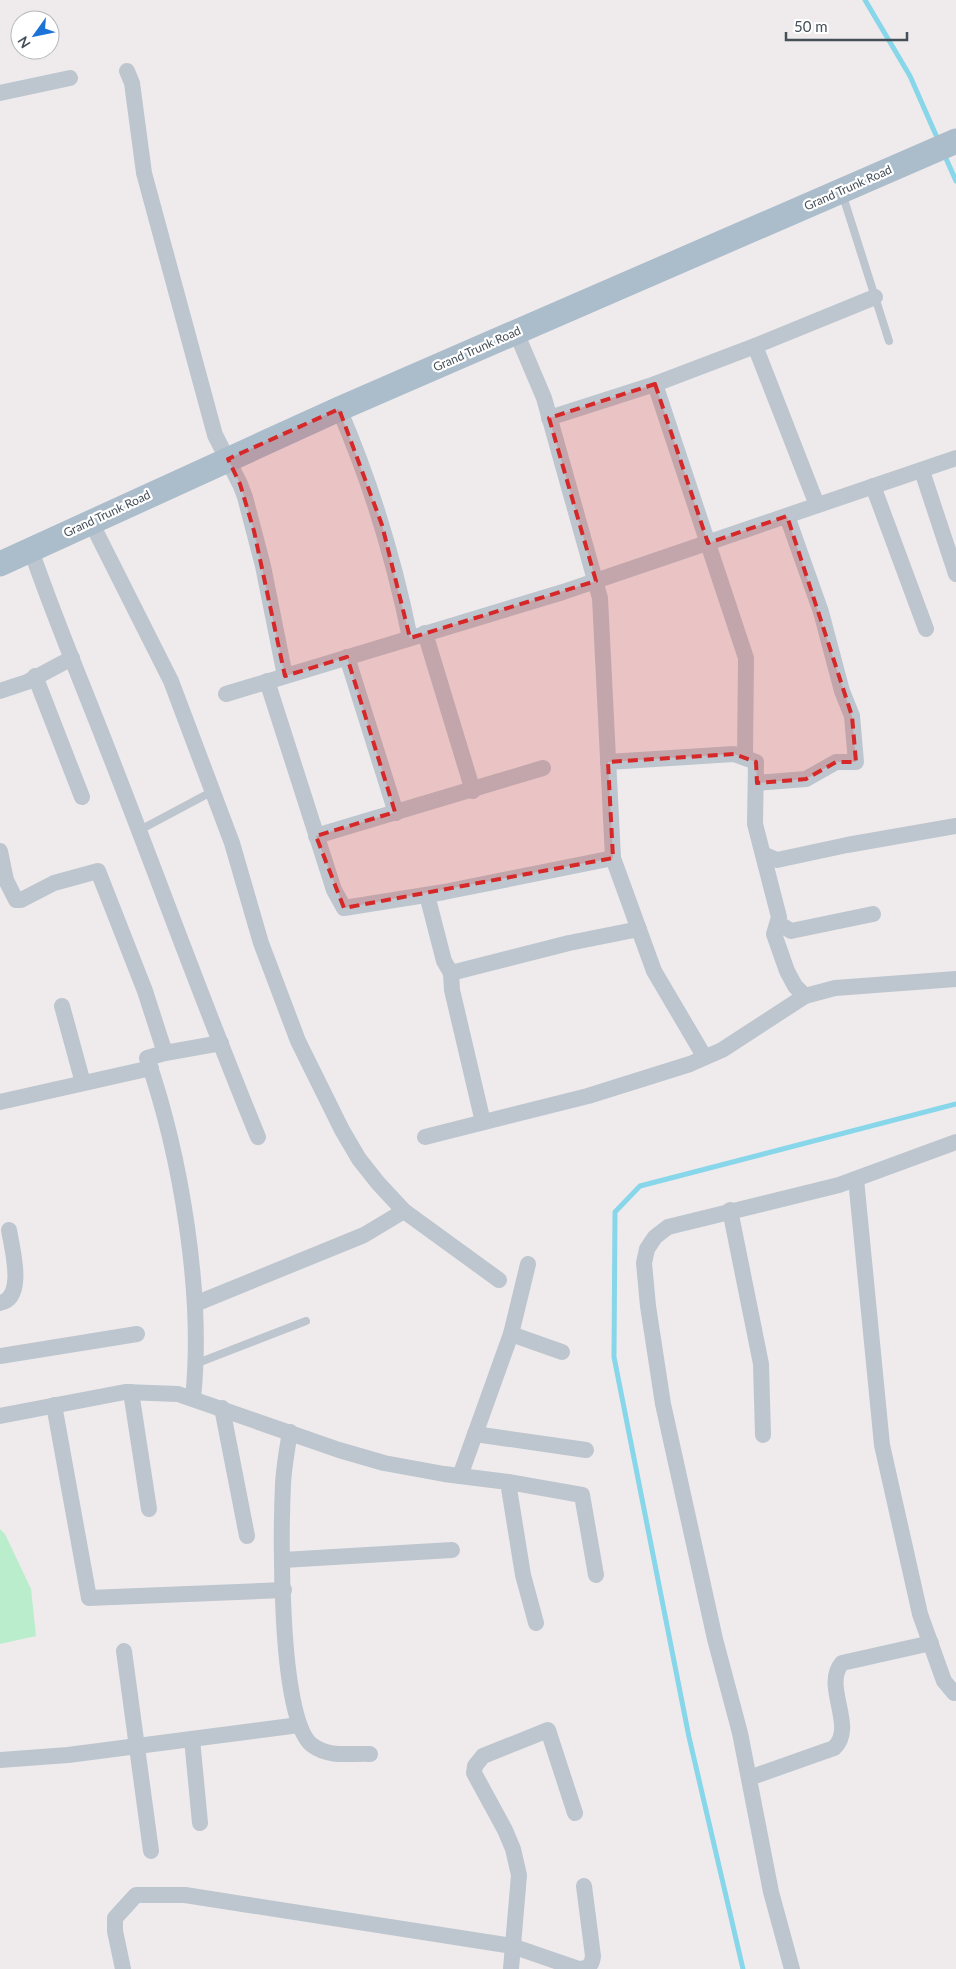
<svg xmlns="http://www.w3.org/2000/svg" width="956" height="1969" viewBox="0 0 956 1969" font-family="Lato,sans-serif">
	<style>
		.green { fill: #b9edcc }
		.lines { fill: none; stroke-linecap: round; stroke-linejoin: round }
		.stream { stroke: #87d6e9; stroke-width: 5 }
		.service { stroke: #bdc6ce; stroke-width: 8 }
		.minor { stroke: #bdc6ce; stroke-width: 16 }
		.primary { stroke: #abbccb; stroke-width: 25 }
		.marked { fill: #d62828; fill-opacity: 0.2; stroke: #d62828; stroke-width: 4; stroke-dasharray: 10 6; stroke-linejoin: round }
		.labels { text-anchor: middle; stroke-width: 4.5; stroke-linejoin: round; paint-order: stroke }
		.street-label { font-size: 12px; fill: #454f58; stroke: #fff }
	</style>
	<rect width="100%" height="100%" fill="#efebec"/>
	<path class="green" d="M 0,1529 L 5,1534 L 31,1589 L 36,1636 L 0,1644 Z"/>
	<g class="lines">
		<g class="stream">
			<path d="M 865,0 L 910,76 L 939,142"/>
			<path d="M 944,154 L 956,181"/>
			<path d="M 743,1969 L 689,1737 L 614,1357 L 615,1212 L 640,1186 L 956,1104"/>
		</g>
		<g class="service">
			<path d="M 842,193 L 889,341"/>
			<path d="M 138,831 L 213,791"/>
			<path d="M 195,1364 L 306,1321"/>
		</g>
		<g class="minor">
			<path d="M 127,71 L 132,83 L 144,173 L 215,435 L 240,484 L 245,497 L 263,566 L 285,676"/>
			<path d="M 0,93 L 70,78"/>
			<path d="M 516,332 L 544,398 L 600,598 L 613,858 L 654,971 L 704,1056"/>
			<path d="M 755,346 L 817,505"/>
			<path d="M 655,384 L 746,658 L 745,757"/>
			<path d="M 339,409 C 371,483 394,559 410,638"/>
			<path d="M 549,418 L 655,384 L 755,346 L 875,297"/>
			<path d="M 922,471 L 956,574"/>
			<path d="M 873,486 L 926,629"/>
			<path d="M 91,522 L 171,681 L 232,843 L 261,943 L 278,988 L 298,1041 L 342,1130 L 359,1159 L 378,1183 L 404,1211 L 499,1280"/>
			<path d="M 31,550 C 53,614 79,676 104,740 C 156,872 204,1006 258,1137"/>
			<path d="M 425,633 L 473,791"/>
			<path d="M 347,657 L 396,813"/>
			<path d="M 35,676 L 82,797"/>
			<path d="M 267,681 L 334,890 L 344,908 L 444,892 L 613,858"/>
			<path d="M 0,691 L 27,682 L 72,658"/>
			<path d="M 226,694 L 563,592 L 956,458"/>
			<path d="M 608,762 L 734,754 L 756,762 L 755,824 L 779,917 L 774,934 L 787,971 L 795,986 L 805,996"/>
			<path d="M 757,783 L 806,779 L 836,762 L 856,762 L 852,716 L 842,691 L 821,612 L 787,516"/>
			<path d="M 316,836 L 543,768"/>
			<path d="M 0,851 L 6,880 L 16,900 L 21,900 L 54,883 L 98,871 L 145,991 L 165,1053 L 221,1043"/>
			<path d="M 763,854 L 777,860 L 847,845 L 956,826"/>
			<path d="M 427,895 L 444,961 L 451,973 L 452,990 L 483,1122"/>
			<path d="M 778,923 L 791,931 L 873,914"/>
			<path d="M 451,973 L 569,943 L 639,929"/>
			<path d="M 62,1006 L 83,1083"/>
			<path d="M 165,1053 L 147,1058 C 181,1156 204,1295 193,1398"/>
			<path d="M 0,1102 L 151,1068"/>
			<path d="M 425,1137 L 588,1096 L 690,1064 L 722,1050 L 805,996 L 835,988 L 956,979"/>
			<path d="M 856,1179 L 882,1445 L 920,1614 L 944,1681 L 954,1693"/>
			<path d="M 730,1210 L 761,1364 L 763,1435"/>
			<path d="M 0,1303 C 26,1298 12,1249 9,1230"/>
			<path d="M 195,1304 L 364,1235 L 404,1211"/>
			<path d="M 511,1334 L 562,1352"/>
			<path d="M 0,1356 L 137,1334"/>
			<path d="M 131,1392 L 149,1509"/>
			<path d="M 54,1405 L 89,1598 L 284,1590"/>
			<path d="M 222,1408 L 247,1536"/>
			<path d="M 0,1416 L 125,1392 L 178,1394 L 339,1450 L 384,1463 L 444,1474 L 508,1482 L 523,1575 L 536,1623"/>
			<path d="M 290,1432 C 287,1449 284,1467 283,1484 C 281,1530 278,1719 312,1745 C 329,1758 350,1753 370,1754"/>
			<path d="M 475,1434 L 586,1450"/>
			<path d="M 460,1476 L 511,1334 L 528,1264"/>
			<path d="M 508,1482 L 582,1495 L 596,1575"/>
			<path d="M 283,1560 L 452,1550"/>
			<path d="M 124,1651 L 151,1851"/>
			<path d="M 192,1739 L 200,1823"/>
			<path d="M 0,1760 L 68,1755 L 299,1725"/>
			<path d="M 749,1778 L 834,1748 C 857,1727 822,1686 842,1663 L 931,1643"/>
			<path d="M 123,1969 L 115,1931 L 115,1918 L 136,1895 L 185,1895 L 512,1946 L 579,1969"/>
			<path d="M 511,1969 L 519,1875 L 513,1849 L 505,1830 L 474,1773 L 475,1766 L 483,1756 L 548,1730 L 575,1813"/>
			<path d="M 580,1969 C 589,1968 592,1965 593,1956 L 584,1886"/>
			<path d="M 792,1969 L 771,1892 L 740,1733 L 715,1639 L 663,1404 L 648,1306 L 644,1263 L 647,1249 L 655,1237 L 668,1227 L 839,1185 L 956,1142"/>
		</g>
		<path class="primary" d="M 0,564 L 339,409 L 956,141"/>
	</g>
	<path class="marked" d="M 655,384 L 708,543 L 787,516 L 852,716 L 856,762 L 836,762 L 806,779 L 757,783 L 756,762 L 734,754 L 608,762 L 613,858 L 344,908 L 316,836 L 395,812 L 347,657 L 285,676 L 254,531 L 240,484 L 228,459 L 339,409 L 382,525 L 410,638 L 596,581 L 549,418 Z"/>
	<g class="labels">
		<g class="street-label">
			<text transform="translate(848 188) rotate(-24)" y="4">Grand Trunk Road</text>
			<text transform="translate(477 349) rotate(-24)" y="4">Grand Trunk Road</text>
			<text transform="translate(107 514) rotate(-25)" y="4">Grand Trunk Road</text>
		</g>
	</g>
	<g transform="translate(35 35) rotate(237)"><circle r="24" fill="#ffffff" stroke="#b5b9bc"/>
	<path d="M0-4L9 19L0 12L-9 19Z" fill="#1d72d7"/>
	<text y="-8" font-size="14" font-weight="bold" text-anchor="middle" fill="#454f58">N</text>
	</g>
	<path d="M786 32v8h121v-8" fill="none" stroke="#454f58" stroke-width="2.5"/>
	<text x="794" y="32" font-size="15" fill="#454f58" stroke="#ffffff" stroke-width="4" paint-order="stroke">50 m</text>
</svg>
